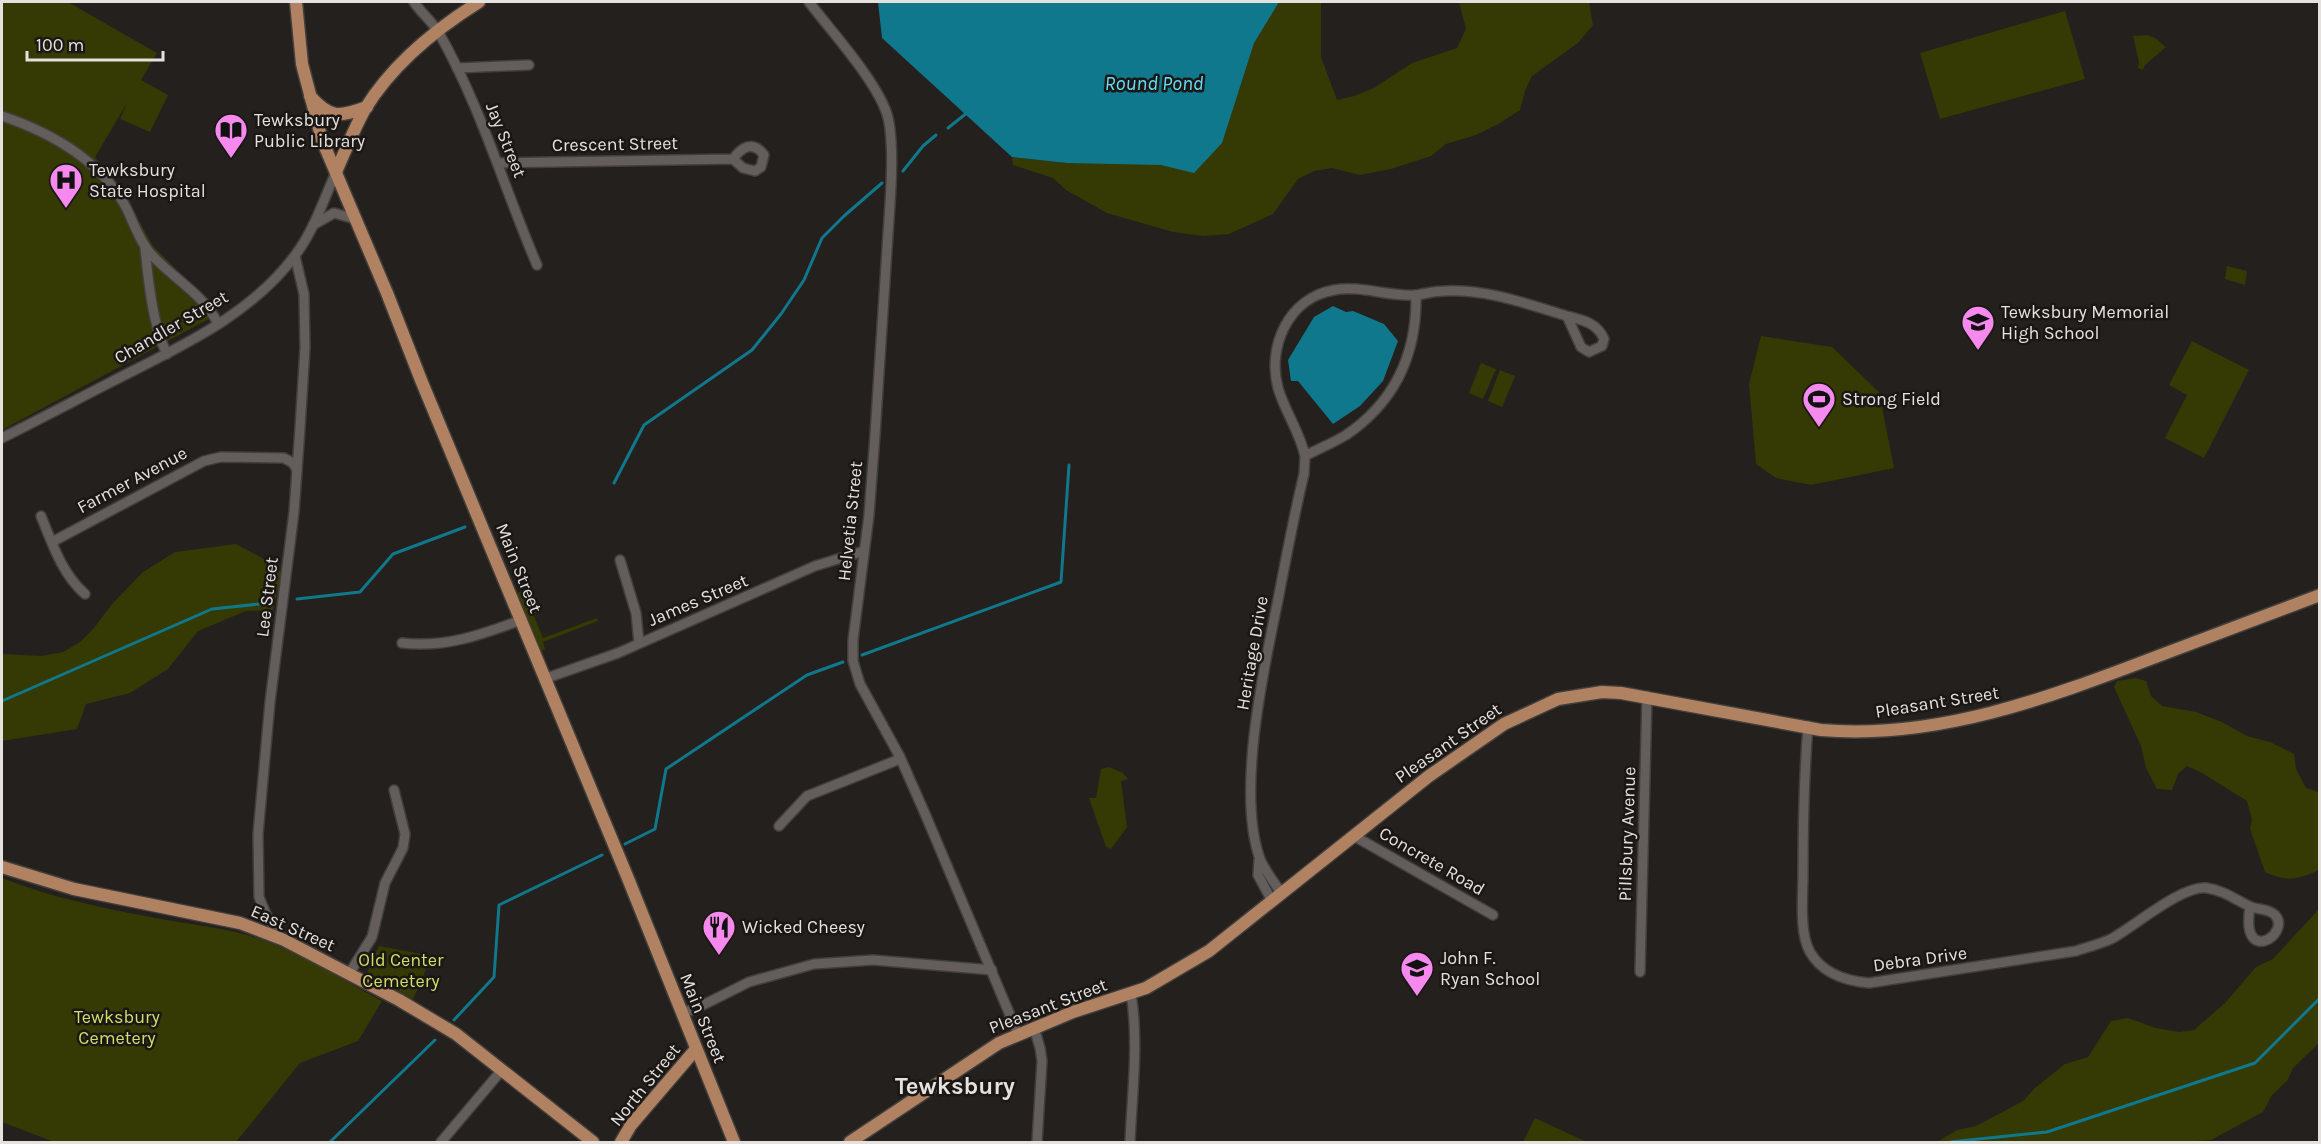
<svg xmlns="http://www.w3.org/2000/svg" width="2321" height="1144" viewBox="0 0 2321 1144" font-family="Karla,sans-serif">
	<style>
		.green { fill: #353903 }
		.water { fill: #10788c }
		.lines { fill: none; stroke-linecap: round; stroke-linejoin: round }
		.stream { stroke: #10788c; stroke-width: 3 }
		.minor-casing { stroke: #413e3c; stroke-width: 12 }
		.major-casing { stroke: #413e3c; stroke-width: 15 }
		.minor { stroke: #635e5b; stroke-width: 9 }
		.major { stroke: #b08261; stroke-width: 12 }
		.labels { text-anchor: middle; stroke-width: 5; stroke-linejoin: round; paint-order: stroke }
		.poi-label { font-size: 18px; fill: #e4e1df; stroke: #1b1714; text-anchor: start }
		.street-label { font-size: 18px; fill: #e4e1df; stroke: #1b1714 }
		.park-label { font-size: 18px; fill: #d2de69; stroke: #1b1714 }
		.water-label { font-size: 20px; font-style: italic; fill: #65defa; stroke: #1b1714 }
		.district-label { font-size: 24px; font-weight: bold; fill: #e4e1df; stroke: #1b1714 }
	</style>
	<rect width="100%" height="100%" fill="#24201d"/>
	<g class="green">
		<path d="M 2,2 L 68,2 L 157,53 L 141,80 L 168,95 L 150,132 L 120,119 L 127,103 L 95,157 L 118,184 L 153,246 L 220,313 L 2,430 Z"/>
		<path d="M 1273,2 L 1321,2 L 1321,57 L 1337,100 L 1354,96 L 1374,88 L 1412,63 L 1457,48 L 1466,29 L 1459,2 L 1589,2 L 1593,25 L 1578,43 L 1532,76 L 1525,91 L 1520,110 L 1500,123 L 1476,135 L 1446,144 L 1431,156 L 1391,169 L 1360,175 L 1332,168 L 1314,171 L 1298,179 L 1273,214 L 1229,234 L 1203,236 L 1173,232 L 1107,213 L 1066,190 L 1053,178 L 1013,165 L 1012,157 L 1067,163 L 1248,50 Z"/>
		<path d="M 2065,11 L 2085,79 L 1940,119 L 1920,53 Z"/>
		<path d="M 2147,35 L 2155,38 L 2166,47 L 2145,65 L 2143,70 L 2138,68 L 2139,62 L 2133,36 Z"/>
		<path d="M 2227,266 L 2247,271 L 2245,285 L 2225,279 Z"/>
		<path d="M 1761,336 L 1832,347 L 1879,392 L 1894,468 L 1811,485 L 1776,478 L 1756,464 L 1749,384 Z"/>
		<path d="M 2192,341 L 2249,370 L 2204,458 L 2165,438 L 2187,395 L 2169,385 Z"/>
		<path d="M 1481,363 L 1496,369 L 1483,399 L 1469,393 Z"/>
		<path d="M 1500,370 L 1515,376 L 1502,407 L 1488,401 Z"/>
		<path d="M 236,544 L 262,558 L 282,572 L 273,610 L 246,611 L 198,631 L 168,669 L 130,693 L 86,704 L 77,729 L 2,741 L 2,654 L 41,656 L 63,652 L 80,642 L 94,628 L 112,604 L 143,572 L 175,552 Z"/>
		<path d="M 531,587 L 541,610 L 533,614 L 543,638 L 597,618 L 598,621 L 543,642 L 545,649 L 541,651 L 518,595 L 519,592 Z"/>
		<path d="M 2136,678 L 2146,681 L 2151,696 L 2162,706 L 2196,712 L 2222,722 L 2247,736 L 2270,742 L 2294,754 L 2296,769 L 2306,788 L 2319,792 L 2319,870 C 2296,880 2288,882 2265,872 L 2250,829 L 2252,820 L 2247,801 L 2202,773 L 2187,766 L 2178,774 L 2172,790 L 2157,789 L 2146,768 L 2141,746 L 2114,687 L 2117,681 Z"/>
		<path d="M 1109,767 L 1123,773 L 1128,779 L 1121,781 L 1127,827 L 1111,849 L 1106,847 L 1089,798 L 1096,798 L 1101,769 Z"/>
		<path d="M 2,878 C 52,898 108,909 161,919 C 194,925 228,928 260,939 C 303,954 342,980 382,1001 L 358,1041 L 300,1063 L 236,1142 L 54,1142 L 2,1122 Z"/>
		<path d="M 2319,909 L 2319,1043 L 2293,1068 L 2287,1081 L 2272,1095 L 2263,1112 L 2211,1140 L 2180,1142 L 1937,1142 L 1957,1130 L 1976,1126 L 2023,1101 L 2035,1088 L 2065,1064 L 2088,1057 L 2111,1021 L 2128,1018 L 2156,1028 L 2179,1032 L 2194,1030 L 2225,1003 L 2256,967 L 2273,959 Z"/>
		<path d="M 379,946 L 432,956 L 413,999 L 366,975 Z"/>
		<path d="M 1535,1118 L 1587,1142 L 1523,1142 Z"/>
	</g>
	<g class="water">
		<path d="M 878,2 L 1279,2 L 1254,43 L 1222,143 L 1194,173 L 1161,165 L 1067,163 L 1012,157 L 882,38 Z"/>
		<path d="M 1333,306 L 1346,312 L 1353,311 L 1384,324 L 1398,341 L 1383,381 L 1360,406 L 1333,424 L 1298,381 L 1291,381 L 1288,360 L 1314,317 Z"/>
	</g>
	<g class="lines">
		<g class="stream">
			<path d="M 948,128 L 968,112"/>
			<path d="M 903,171 L 923,146 L 936,135"/>
			<path d="M 614,483 L 644,425 L 752,350 L 781,314 L 804,280 L 822,238 L 844,216 L 882,183"/>
			<path d="M 297,599 L 360,592 L 393,554 L 465,527"/>
			<path d="M 862,655 L 1061,582 L 1069,465"/>
			<path d="M 2,701 L 212,609 L 269,603"/>
			<path d="M 625,844 L 655,829 L 666,769 L 807,675 L 843,662"/>
			<path d="M 454,1020 L 494,977 L 499,905 L 602,855"/>
			<path d="M 330,1142 L 435,1040"/>
			<path d="M 1950,1142 L 2047,1132 L 2255,1063 L 2320,998"/>
		</g>
		<defs>
			<g id="minor">
				<path d="M 414,2 C 421,13 433,22 439,33 C 481,107 504,188 537,265"/>
				<path d="M 809,2 C 832,32 873,77 886,111 C 896,138 890,204 888,234 L 875,435 L 869,515 L 853,640 L 853,661 L 860,684 L 900,757 L 926,816 L 1018,1034"/>
				<path d="M 457,68 L 529,65"/>
				<path d="M 2,116 C 49,132 96,157 123,202 C 133,219 138,240 151,254 C 171,277 205,295 218,324"/>
				<path d="M 498,163 L 733,159 L 743,168 L 755,171 L 761,167 L 764,155 C 753,140 742,147 733,159"/>
				<path d="M 313,225 L 334,213 L 355,219"/>
				<path d="M 145,248 C 148,279 153,327 167,354"/>
				<path d="M 1416,295 C 1425,294 1434,291 1444,291 C 1486,289 1524,303 1564,315"/>
				<path d="M 1567,316 C 1583,320 1597,323 1604,339 L 1602,346 L 1589,352 L 1581,347 Z"/>
				<path d="M 2,438 C 38,420 74,401 111,382 C 177,348 251,316 296,254 C 314,230 324,199 336,172"/>
				<path d="M 41,516 C 52,543 62,574 85,594"/>
				<path d="M 52,542 L 204,461 L 221,457 L 284,458 L 293,463 L 297,470"/>
				<path d="M 620,560 L 636,613 L 639,643"/>
				<path d="M 402,643 C 445,648 481,635 521,620"/>
				<path d="M 544,679 L 618,653 L 815,566 L 864,551"/>
				<path d="M 1808,726 C 1804,776 1803,825 1803,874 C 1803,896 1799,933 1810,952 C 1822,973 1846,981 1869,983 L 2076,951 C 2088,947 2100,944 2111,939 C 2135,926 2182,885 2207,888 C 2225,891 2234,899 2249,906 C 2257,910 2268,908 2275,915 C 2292,934 2240,967 2250,907"/>
				<path d="M 779,826 L 807,796 L 900,759"/>
				<path d="M 1354,836 L 1493,915"/>
				<path d="M 1259,860 L 1258,875 L 1272,901"/>
				<path d="M 1282,894 C 1274,882 1265,871 1260,859 C 1236,792 1264,668 1278,600 C 1286,558 1294,515 1304,474 L 1305,456 C 1318,449 1333,443 1346,435 C 1396,401 1417,353 1416,295 C 1388,297 1362,285 1334,290 C 1288,298 1267,347 1278,388 C 1285,412 1300,432 1305,456"/>
				<path d="M 280,938 L 266,914 L 259,897 L 258,834 L 270,702 L 294,512 L 300,428 L 305,348 L 304,294 L 295,256"/>
				<path d="M 1640,972 L 1647,696"/>
				<path d="M 349,974 L 372,937 L 385,883 L 403,848 L 405,834 L 394,790"/>
				<path d="M 681,1012 L 693,1010 L 749,982 L 814,964 L 873,960 L 992,970"/>
				<path d="M 1034,1027 L 1040,1048 L 1042,1061 L 1037,1142"/>
				<path d="M 441,1142 L 501,1071"/>
				<path d="M 1130,1142 C 1132,1094 1139,1042 1131,994"/>
			</g>
			<g id="major">
				<path d="M 296,2 L 302,64 L 322,140 L 387,293 L 421,380 L 627,876 L 734,1142"/>
				<path d="M 310,96 C 330,119 340,117 367,107"/>
				<path d="M 336,172 C 345,151 354,129 365,109 C 392,65 436,29 479,2"/>
				<path d="M 2,867 L 74,889 L 240,923 L 284,940 L 399,1000 L 456,1034 L 593,1142"/>
				<path d="M 621,1142 L 631,1125 L 696,1049"/>
				<path d="M 850,1142 L 999,1043 L 1073,1012 L 1146,988 L 1209,951 L 1429,776 L 1504,724 L 1558,699 L 1602,692 L 1621,693 L 1821,730 C 1936,740 2048,698 2153,658 C 2208,637 2264,616 2320,595"/>
			</g>
		</defs>
		<use href="#minor" class="minor-casing"/>
		<use href="#major" class="major-casing"/>
		<use href="#minor" class="minor"/>
		<use href="#major" class="major"/>
	</g>
	<defs>
		<symbol id="library-pin" viewBox="-11 -11 22 30"><path d="M0 17L-7.5 6A9.5 9.5 0 1 1 7.5 6Z" fill="#f589ee" stroke="#1b1714"/><path d="M-6-4Q-3-5.5-.7-3.5V5Q-3 3-6 4ZM6-4Q3-5.5 .7-3.5V5Q3 3 6 4Z" fill="#111"/></symbol>
		<symbol id="hospital-pin" viewBox="-11 -11 22 30"><path d="M0 17L-7.5 6A9.5 9.5 0 1 1 7.5 6Z" fill="#f589ee" stroke="#1b1714"/><path d="M-5-5h3v3.5h4V-5h3V5h-3V1.5h-4V5h-3Z" fill="#111"/></symbol>
		<symbol id="school-pin" viewBox="-11 -11 22 30"><path d="M0 17L-7.5 6A9.5 9.5 0 1 1 7.5 6Z" fill="#f589ee" stroke="#1b1714"/><path d="M0-5L7-2L0 1L-7-2ZM-4 1L0 2.5L4 1V4Q0 6-4 4Z" fill="#111"/></symbol>
		<symbol id="stadium-pin" viewBox="-11 -11 22 30"><path d="M0 17L-7.5 6A9.5 9.5 0 1 1 7.5 6Z" fill="#f589ee" stroke="#1b1714"/><path d="M0-5a6.5 5 0 1 0 0 10a6.5 5 0 1 0 0-10ZM-3.5-1.8h7v3.6h-7Z" fill="#111"/></symbol>
		<symbol id="restaurant-pin" viewBox="-11 -11 22 30"><path d="M0 17L-7.5 6A9.5 9.5 0 1 1 7.5 6Z" fill="#f589ee" stroke="#1b1714"/><path d="M-5-6h1v4h1v-4h1v4h1v-4h1v5L-1.5 .5V6h-2V.5L-5-1ZM5-6V6H3V1.5H1.5Q1.5-4 5-6Z" fill="#111"/></symbol>
	</defs>
	<g fill-rule="evenodd">
		<use href="#library-pin" x="212" y="111" width="38" height="52"/>
		<use href="#hospital-pin" x="47" y="161" width="38" height="52"/>
		<use href="#school-pin" x="1959" y="303" width="38" height="52"/>
		<use href="#stadium-pin" x="1800" y="380" width="38" height="52"/>
		<use href="#restaurant-pin" x="700" y="908" width="38" height="52"/>
		<use href="#school-pin" x="1398" y="949" width="38" height="52"/>
	</g>
	<g class="labels">
		<g class="poi-label">
			<text x="254" y="126">Tewksbury<tspan x="254" dy="21">Public Library</tspan></text>
			<text x="89" y="176">Tewksbury<tspan x="89" dy="21">State Hospital</tspan></text>
			<text x="2001" y="318">Tewksbury Memorial<tspan x="2001" dy="21">High School</tspan></text>
			<text x="1842" y="405">Strong Field</text>
			<text x="742" y="933">Wicked Cheesy</text>
			<text x="1440" y="964">John F.<tspan x="1440" dy="21">Ryan School</tspan></text>
		</g>
		<g class="street-label">
			<text transform="translate(506 140) rotate(68)" y="6">Jay Street</text>
			<text transform="translate(615 144) rotate(-1)" y="6">Crescent Street</text>
			<text transform="translate(171 327) rotate(-30)" y="6">Chandler Street</text>
			<text transform="translate(132 480) rotate(-28)" y="6">Farmer Avenue</text>
			<text transform="translate(850 521) rotate(-84)" y="6">Helvetia Street</text>
			<text transform="translate(519 568) rotate(68)" y="6">Main Street</text>
			<text transform="translate(267 597) rotate(-83)" y="6">Lee Street</text>
			<text transform="translate(698 600) rotate(-23)" y="6">James Street</text>
			<text transform="translate(1252 653) rotate(-80)" y="6">Heritage Drive</text>
			<text transform="translate(1937 702) rotate(-9)" y="6">Pleasant Street</text>
			<text transform="translate(1448 743) rotate(-35)" y="6">Pleasant Street</text>
			<text transform="translate(1627 834) rotate(-88)" y="6">Pillsbury Avenue</text>
			<text transform="translate(1432 861) rotate(30)" y="6">Concrete Road</text>
			<text transform="translate(293 928) rotate(24)" y="6">East Street</text>
			<text transform="translate(1920 959) rotate(-8)" y="6">Debra Drive</text>
			<text transform="translate(1048 1006) rotate(-21)" y="6">Pleasant Street</text>
			<text transform="translate(703 1018) rotate(68)" y="6">Main Street</text>
			<text transform="translate(645 1085) rotate(-51)" y="6">North Street</text>
		</g>
		<g class="park-label">
			<text x="401" y="966">Old Center<tspan x="401" dy="21">Cemetery</tspan></text>
			<text x="117" y="1023">Tewksbury<tspan x="117" dy="21">Cemetery</tspan></text>
		</g>
		<g class="water-label">
			<text x="1154" y="90">Round Pond</text>
		</g>
		<g class="district-label">
			<text x="955" y="1094">Tewksbury</text>
		</g>
	</g>
	<rect width="2321" height="1144" fill="none" stroke="#e4e1df" stroke-width="6"/>
	<path d="M27 51v9h136v-9" fill="none" stroke="#e4e1df" stroke-width="3"/>
	<text x="36" y="51" font-size="18" fill="#e4e1df" stroke="#1b1714" stroke-width="4.5" paint-order="stroke">100 m</text>
</svg>
